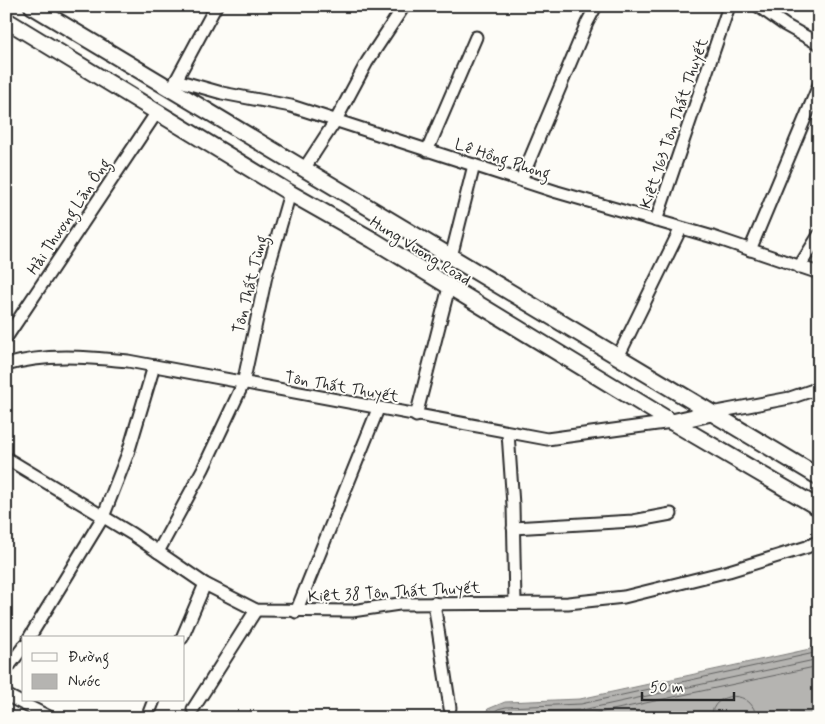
<svg xmlns="http://www.w3.org/2000/svg" width="825" height="724" viewBox="0 0 825 724" font-family="Mynerve,sans-serif">
	<style>
		.water { fill: #b5b4b1; stroke: #7e7d7b }
		.lines { fill: none; stroke-linecap: round; stroke-linejoin: round }
		.shore { stroke: #626261; stroke-width: 1 }
		.minor-casing { stroke: #2b2b2b; stroke-width: 15 }
		.secondary-casing { stroke: #2b2b2b; stroke-width: 19 }
		.minor { stroke: #fdfcf7; stroke-width: 11 }
		.secondary { stroke: #fdfcf7; stroke-width: 15 }
		.labels { text-anchor: middle; stroke-width: 4; stroke-linejoin: round; paint-order: stroke }
		.street-label { font-size: 16px; fill: #2b2b2b; stroke: #fdfcf7 }
	</style>
	<rect width="100%" height="100%" fill="#fdfcf7"/>
	<filter id="ink" filterUnits="userSpaceOnUse"><feTurbulence type="fractalNoise" baseFrequency=".02" numOctaves="2"/><feDisplacementMap in="SourceGraphic" scale="10" xChannelSelector="R" yChannelSelector="G"/><feConvolveMatrix kernelMatrix="1 2 1 2 8 2 1 2 1" color-interpolation-filters="sRGB"/></filter>
	<g filter="url(#ink)">
		<path class="water" d="M 819,647 L 819,718 L 748,718 L 732,715 L 716,718 L 480,718 L 488,709 L 505,702 L 580,699 Z"/>
		<g class="lines">
			<g class="shore">
				<path d="M 486,718 L 498,709 L 506,707 L 581,704 L 819,652"/>
				<path d="M 496,718 L 507,713 L 582,710 L 819,659"/>
				<path d="M 575,718 L 819,666"/>
				<path d="M 711,718 C 712,689 755,689 756,718"/>
			</g>
			<defs>
				<g id="minor">
					<path d="M 758,6 L 785,25 L 819,44"/>
					<path d="M 176,80 L 222,93 L 291,106 L 557,192 L 713,237 L 819,273"/>
					<path d="M 173,86 L 216,6"/>
					<path d="M 427,151 L 476,37"/>
					<path d="M 304,169 L 336,120 L 367,62 L 404,6"/>
					<path d="M 521,180 L 587,23 L 596,6"/>
					<path d="M 656,221 L 729,6"/>
					<path d="M 750,250 L 819,85"/>
					<path d="M 451,257 L 474,165"/>
					<path d="M 799,267 L 819,235"/>
					<path d="M 6,338 L 157,112"/>
					<path d="M 618,357 L 680,230"/>
					<path d="M 6,365 C 47,353 86,357 128,361 L 547,439 L 672,422"/>
					<path d="M 711,413 L 790,398 L 819,388"/>
					<path d="M 416,416 L 449,287"/>
					<path d="M 508,433 L 513,505 L 515,603"/>
					<path d="M 6,458 L 132,534 L 205,584 L 256,610 L 352,611 L 399,604 L 568,603 L 624,597 L 729,571 L 807,547 L 819,541"/>
					<path d="M 513,528 L 633,521 L 671,514"/>
					<path d="M 158,552 L 203,469 L 243,384 L 266,276 L 290,193"/>
					<path d="M 434,603 L 450,708"/>
					<path d="M 296,612 L 378,409"/>
					<path d="M 29,638 L 103,517 L 128,453 L 154,366"/>
					<path d="M 182,638 L 205,584"/>
					<path d="M 6,670 L 24,646"/>
					<path d="M 6,695 L 51,718"/>
					<path d="M 193,709 L 256,610"/>
					<path d="M 147,718 L 154,700"/>
				</g>
				<g id="secondary">
					<path d="M 32,6 L 819,477"/>
					<path d="M 6,20 L 290,193 L 373,240 L 672,422 L 819,508"/>
					<path d="M 672,422 L 711,413"/>
				</g>
			</defs>
			<use href="#minor" class="minor-casing"/>
			<use href="#secondary" class="secondary-casing"/>
			<use href="#minor" class="minor"/>
			<use href="#secondary" class="secondary"/>
		</g>
	</g>
	<g class="labels">
		<g class="street-label">
			<text transform="translate(673 123) rotate(-71)" y="6">Kiệt 163 Tôn Thất Thuyết</text>
			<text transform="translate(503 158) rotate(18)" y="6">Lê Hồng Phong</text>
			<text transform="translate(68 216) rotate(-56)" y="6">Hải Thượng Lãn Ông</text>
			<text transform="translate(421 250) rotate(32)" y="6">Hung Vuong Road</text>
			<text transform="translate(249 284) rotate(-76)" y="6">Tôn Thất Tùng</text>
			<text transform="translate(342 386) rotate(10)" y="6">Tôn Thất Thuyết</text>
			<text transform="translate(394 591) rotate(-3)" y="6">Kiệt 38 Tôn Thất Thuyết</text>
		</g>
	</g>
	<rect width="825" height="724" fill="none" stroke="#fdfcf7" stroke-width="25"/>
	<rect x="12" y="12" width="800" height="699" fill="none" stroke="#2b2b2b" stroke-width="2" filter="url(#ink)"/>
	<rect x="22" y="636" width="162" height="65" fill="#fdfcf7" stroke="#a9a8a5"/>
	<rect x="32" y="653" width="25" height="8" fill="#fdfcf7" stroke="#a9a8a5"/>
	<text x="68" y="662" font-size="15" fill="#2b2b2b">Đường</text>
	<rect x="32" y="674" width="25" height="15" fill="#b5b4b1" stroke="#a9a8a5"/>
	<text x="68" y="686" font-size="15" fill="#2b2b2b">Nước</text>
	<path d="M642 692v8h92v-8" fill="none" stroke="#2b2b2b" stroke-width="2.5"/>
	<text x="650" y="692" font-size="15" fill="#2b2b2b" stroke="#fdfcf7" stroke-width="4" paint-order="stroke">50 m</text>
</svg>
